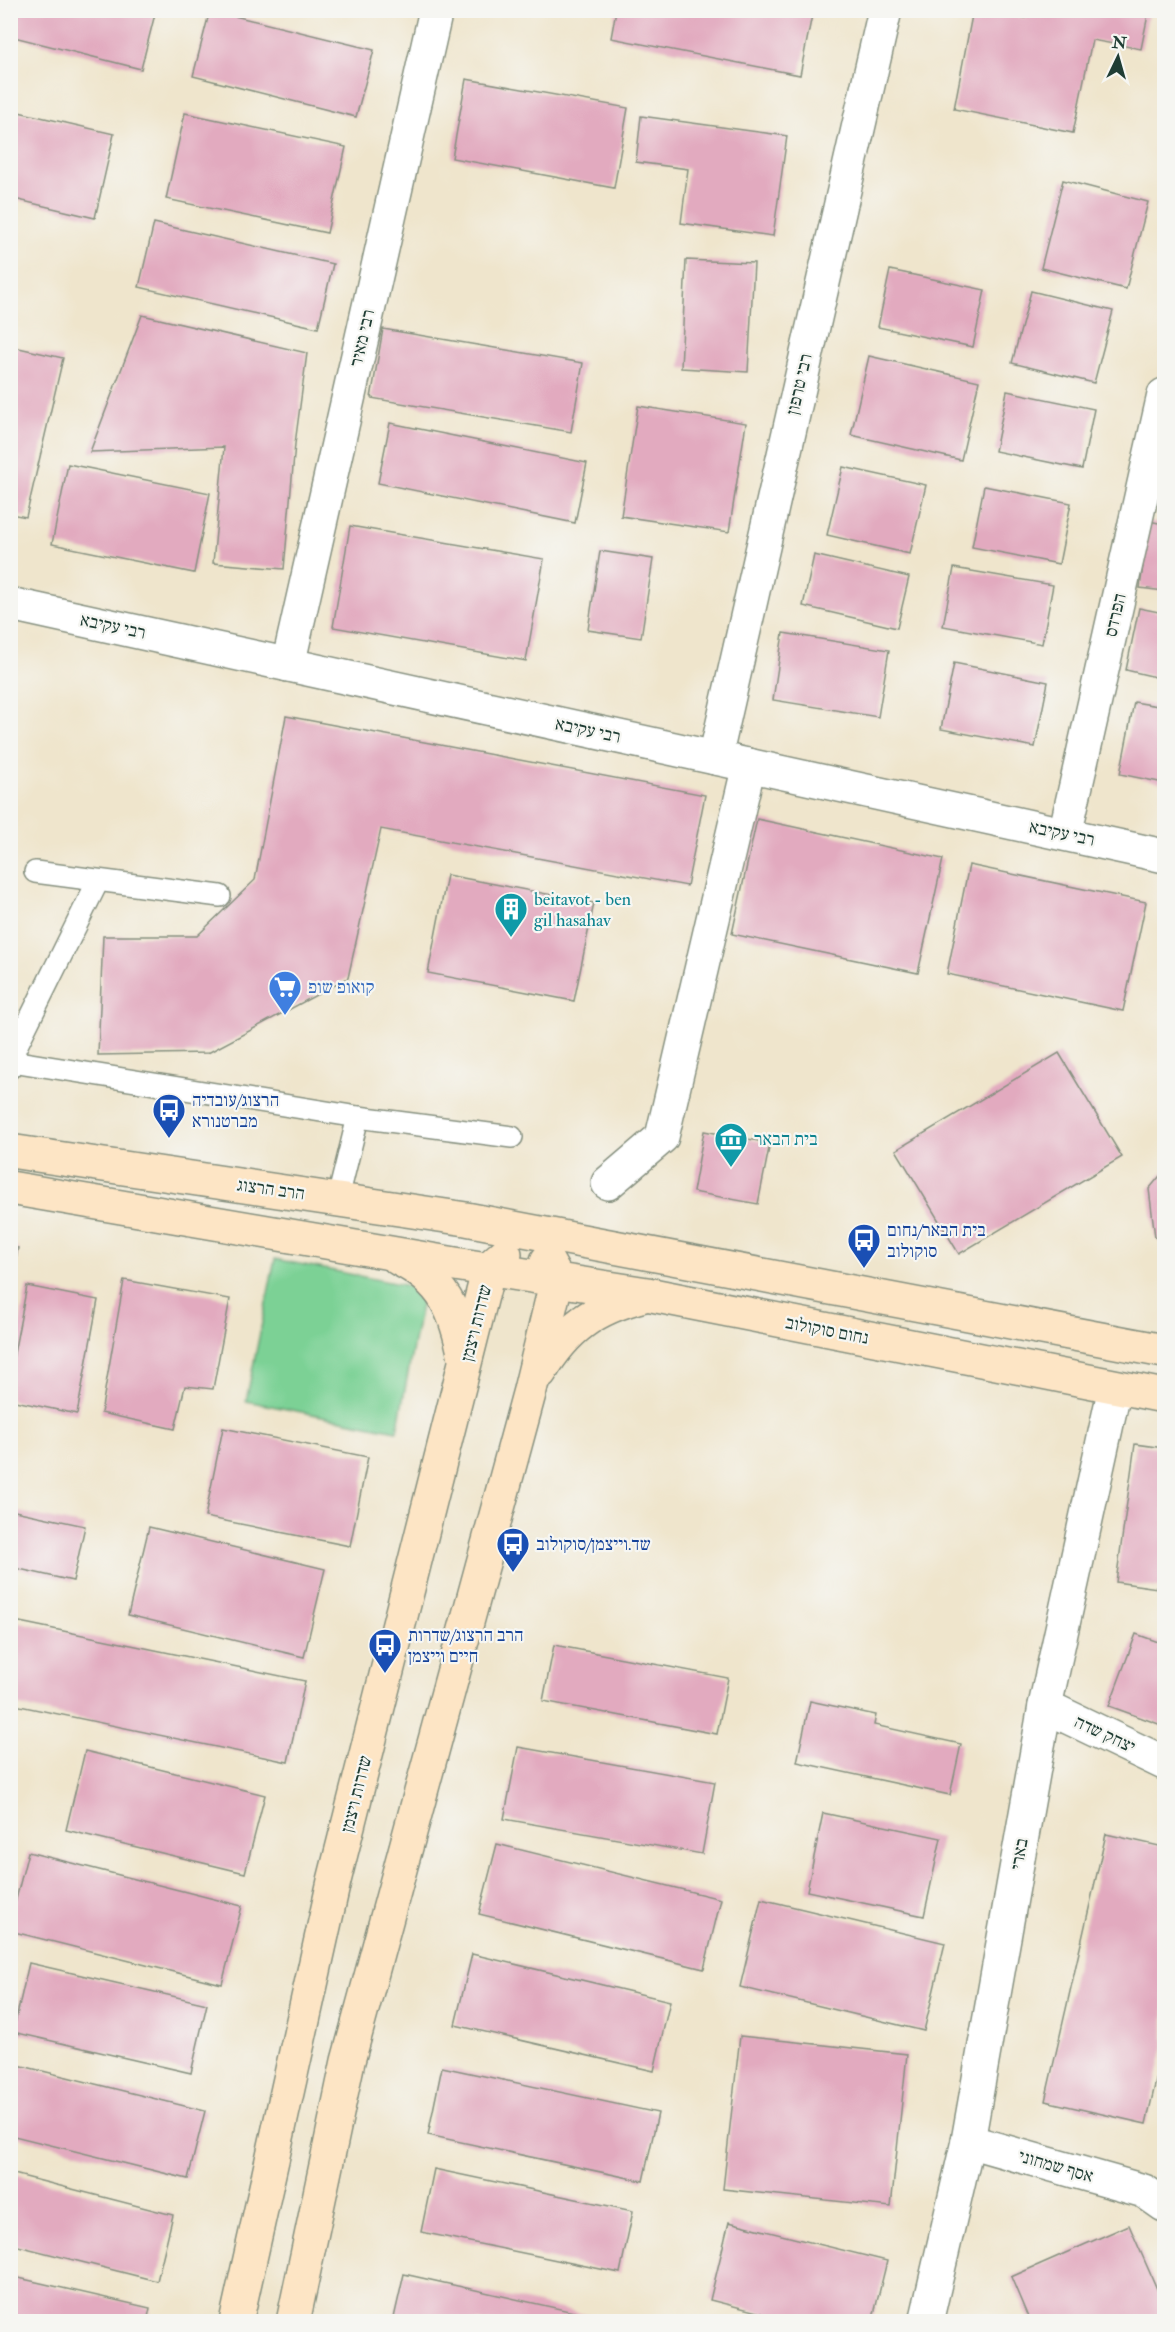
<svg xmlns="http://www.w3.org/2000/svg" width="1175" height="2332" viewBox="0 0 1175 2332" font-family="'IM FELL Double Pica','Frank Ruhl Libre',serif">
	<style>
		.green { fill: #7bd195; stroke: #4d8764; stroke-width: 1.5 }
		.building { fill: #e2aabf }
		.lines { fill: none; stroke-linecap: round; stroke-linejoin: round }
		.lane-casing { stroke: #879180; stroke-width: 24 }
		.street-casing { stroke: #879180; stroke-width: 36 }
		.secondary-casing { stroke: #879180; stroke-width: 36 }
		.lane { stroke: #fff; stroke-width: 21 }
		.street { stroke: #fff; stroke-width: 33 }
		.secondary { stroke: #fde5c5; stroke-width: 33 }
		.labels { text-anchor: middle; stroke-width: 4.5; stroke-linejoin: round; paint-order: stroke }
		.street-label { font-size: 18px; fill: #1f3d34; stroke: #f6f6f2 }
		.culture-label { font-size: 18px; fill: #0d838f; stroke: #f6f6f2; text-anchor: start }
		.shop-label { font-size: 18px; fill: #366cbe; stroke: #f6f6f2; text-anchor: start }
		.transit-label { font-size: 18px; fill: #164399; stroke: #f6f6f2; text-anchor: start }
	</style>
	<rect width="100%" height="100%" fill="#f6f6f2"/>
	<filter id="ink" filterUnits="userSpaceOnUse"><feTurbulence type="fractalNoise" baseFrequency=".0167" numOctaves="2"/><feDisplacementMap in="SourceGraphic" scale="12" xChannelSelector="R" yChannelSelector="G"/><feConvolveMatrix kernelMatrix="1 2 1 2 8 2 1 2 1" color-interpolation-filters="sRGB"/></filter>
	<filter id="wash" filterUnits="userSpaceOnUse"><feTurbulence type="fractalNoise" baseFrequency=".008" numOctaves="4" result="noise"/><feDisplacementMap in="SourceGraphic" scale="24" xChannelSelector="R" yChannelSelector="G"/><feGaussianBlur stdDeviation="1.35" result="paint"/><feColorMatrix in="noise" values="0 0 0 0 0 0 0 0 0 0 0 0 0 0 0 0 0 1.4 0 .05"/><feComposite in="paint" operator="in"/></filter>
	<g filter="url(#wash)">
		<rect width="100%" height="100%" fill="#efe5cc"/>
		<path class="green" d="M 275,1259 L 424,1289 L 397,1431 L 246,1401 Z"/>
		<g id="blocks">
			<g class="building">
				<path d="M 10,10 L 156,10 L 141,69 L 10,36 Z"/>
				<path d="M 210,10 L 374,50 L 356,117 L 193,76 Z"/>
				<path d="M 616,10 L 813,10 L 800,75 L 611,38 Z"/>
				<path d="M 973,10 L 990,10 L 1025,18 L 1026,10 L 1149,10 L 1141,49 L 1092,40 L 1073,133 L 954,109 Z"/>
				<path d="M 466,79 L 628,108 L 614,188 L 452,158 Z"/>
				<path d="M 10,110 L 114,134 L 95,218 L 10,198 Z"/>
				<path d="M 185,113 L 346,147 L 327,233 L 166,199 Z"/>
				<path d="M 641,116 L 787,136 L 773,236 L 681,223 L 688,169 L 636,162 Z"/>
				<path d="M 1063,180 L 1148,202 L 1126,289 L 1041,268 Z"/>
				<path d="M 154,223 L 333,264 L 318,328 L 139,287 Z"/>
				<path d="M 686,260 L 754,263 L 748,372 L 681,368 Z"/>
				<path d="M 890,270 L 985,290 L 973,347 L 878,327 Z"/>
				<path d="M 1031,291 L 1113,311 L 1094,383 L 1012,363 Z"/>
				<path d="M 142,315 L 307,353 L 295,444 L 284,569 L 213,563 L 224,447 L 90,452 Z"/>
				<path d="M 383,329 L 583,363 L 571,432 L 371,398 Z"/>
				<path d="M 10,346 L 63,358 L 26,517 L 10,514 Z"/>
				<path d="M 869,356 L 979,381 L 961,460 L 851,435 Z"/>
				<path d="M 1007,391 L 1094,409 L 1082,469 L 995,451 Z"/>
				<path d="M 638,406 L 746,423 L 729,532 L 621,516 Z"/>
				<path d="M 390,423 L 587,463 L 575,523 L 378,483 Z"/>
				<path d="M 68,464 L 210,493 L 194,573 L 52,544 Z"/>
				<path d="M 843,467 L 926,485 L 910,554 L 827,535 Z"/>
				<path d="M 984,486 L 1071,503 L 1059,564 L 972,547 Z"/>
				<path d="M 1149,521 L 1164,524 L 1164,591 L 1140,588 Z"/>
				<path d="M 350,526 L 544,559 L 526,661 L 333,627 Z"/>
				<path d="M 600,551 L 653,559 L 641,638 L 588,630 Z"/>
				<path d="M 814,555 L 909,577 L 897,628 L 803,606 Z"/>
				<path d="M 954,568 L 1053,585 L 1042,644 L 943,626 Z"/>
				<path d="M 1139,608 L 1164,613 L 1164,679 L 1126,670 Z"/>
				<path d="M 783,633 L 889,650 L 878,717 L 773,700 Z"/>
				<path d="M 954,663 L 1048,682 L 1035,747 L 941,729 Z"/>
				<path d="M 1134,702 L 1164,707 L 1164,783 L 1120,774 Z"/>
				<path d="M 286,716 L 705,795 L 687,886 L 381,829 L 348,978 L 208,1053 L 98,1055 L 103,936 L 197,936 L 255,880 Z"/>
				<path d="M 757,819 L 943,859 L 918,973 L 732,934 Z"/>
				<path d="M 969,865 L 1146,902 L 1123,1011 L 947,974 Z"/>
				<path d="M 447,875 L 594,903 L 574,1001 L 428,973 Z"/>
				<path d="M 1059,1053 L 1122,1157 L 959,1254 L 896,1150 Z"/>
				<path d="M 704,1131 L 770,1143 L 758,1204 L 693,1192 Z"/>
				<path d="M 1164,1171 L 1164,1246 L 1155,1237 L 1149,1189 Z"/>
				<path d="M 10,1247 L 18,1248 L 12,1283 L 10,1283 Z"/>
				<path d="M 124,1280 L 230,1299 L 213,1389 L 185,1386 L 175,1429 L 101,1413 Z"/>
				<path d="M 27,1286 L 98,1300 L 77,1414 L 10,1400 L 10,1374 Z"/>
				<path d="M 223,1428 L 368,1457 L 350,1546 L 205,1517 Z"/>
				<path d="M 1135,1444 L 1164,1448 L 1164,1589 L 1116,1582 Z"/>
				<path d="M 10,1510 L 85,1526 L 73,1581 L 10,1567 Z"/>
				<path d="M 149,1527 L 325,1569 L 304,1657 L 128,1615 Z"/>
				<path d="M 10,1620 L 305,1681 L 288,1762 L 10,1704 Z"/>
				<path d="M 1136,1634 L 1164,1644 L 1164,1726 L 1109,1706 Z"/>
				<path d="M 554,1645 L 728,1678 L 717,1734 L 543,1701 Z"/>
				<path d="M 810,1701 L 876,1715 L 874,1725 L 961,1744 L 950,1795 L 797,1762 Z"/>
				<path d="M 518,1747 L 715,1782 L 702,1854 L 504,1819 Z"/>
				<path d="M 85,1751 L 265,1795 L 245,1873 L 66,1830 Z"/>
				<path d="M 823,1813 L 941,1838 L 924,1916 L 807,1891 Z"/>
				<path d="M 1106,1834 L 1164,1847 L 1164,2046 L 1146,2124 L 1045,2101 Z"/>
				<path d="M 497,1844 L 721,1899 L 704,1969 L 479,1914 Z"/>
				<path d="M 28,1852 L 242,1906 L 222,1984 L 10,1931 L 10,1923 Z"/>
				<path d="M 761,1899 L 945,1943 L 924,2031 L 740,1987 Z"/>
				<path d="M 472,1954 L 670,2001 L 654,2071 L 455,2025 Z"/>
				<path d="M 29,1963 L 207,2004 L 191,2073 L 13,2032 Z"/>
				<path d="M 740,2036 L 907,2054 L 891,2207 L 723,2189 Z"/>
				<path d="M 10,2063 L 205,2111 L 188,2179 L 10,2135 Z"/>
				<path d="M 442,2067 L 658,2113 L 643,2181 L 428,2135 Z"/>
				<path d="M 434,2169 L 633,2211 L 620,2273 L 421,2232 Z"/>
				<path d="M 10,2173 L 173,2215 L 157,2281 L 10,2244 Z"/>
				<path d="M 729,2222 L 887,2261 L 872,2322 L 797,2322 L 710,2300 Z"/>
				<path d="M 1129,2225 L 1164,2305 L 1164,2318 L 1156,2322 L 1030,2322 L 1011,2277 Z"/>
				<path d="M 404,2274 L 614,2321 L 614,2322 L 393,2322 Z"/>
				<path d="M 10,2276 L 150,2308 L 147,2322 L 10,2322 Z"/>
			</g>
		</g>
	</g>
	<g filter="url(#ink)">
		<use href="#blocks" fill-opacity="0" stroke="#879180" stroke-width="1.5"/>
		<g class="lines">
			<defs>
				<g id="lane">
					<path d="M 35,872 L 220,896"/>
					<path d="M 12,1061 L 358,1117 L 512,1137"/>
					<path d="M 10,1068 L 15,1049 L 98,881"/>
					<path d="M 338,1198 L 358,1117"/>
				</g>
				<g id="street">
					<path d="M 10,604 L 1164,856"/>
					<path d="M 288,665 L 436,10"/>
					<path d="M 715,758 L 885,10"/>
					<path d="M 1065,834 L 1164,395"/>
					<path d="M 608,1183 L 662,1137 L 749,765"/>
					<path d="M 1045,1706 L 1164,1763"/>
					<path d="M 968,2141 L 1144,2191 L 1164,2205"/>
					<path d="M 926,2322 L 968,2141 L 1045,1706 L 1115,1387"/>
				</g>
				<g id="secondary">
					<path d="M 10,1151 L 466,1219 L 1164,1351"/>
					<path d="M 10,1188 L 455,1264 L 647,1294 L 1164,1396"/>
					<path d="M 399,1259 C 444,1281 456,1311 465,1358"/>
					<path d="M 540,1372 C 566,1328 594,1308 644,1295"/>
					<path d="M 236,2322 L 334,1881 L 489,1268 L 505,1254"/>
					<path d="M 293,2322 L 348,2061 L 530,1390 L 557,1279 L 547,1261"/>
				</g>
			</defs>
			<use href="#lane" class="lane-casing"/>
			<use href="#street" class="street-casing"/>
			<use href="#secondary" class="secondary-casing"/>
			<use href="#lane" class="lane"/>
			<use href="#street" class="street"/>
			<use href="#secondary" class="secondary"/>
		</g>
	</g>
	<defs>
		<symbol id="building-pin" viewBox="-11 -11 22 30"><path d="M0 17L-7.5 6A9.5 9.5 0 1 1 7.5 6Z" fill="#0f9aa8" stroke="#f6f6f2"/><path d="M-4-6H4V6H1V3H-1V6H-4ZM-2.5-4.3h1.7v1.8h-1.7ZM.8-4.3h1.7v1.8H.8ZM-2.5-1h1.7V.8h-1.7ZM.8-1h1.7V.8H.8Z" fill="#fff"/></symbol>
		<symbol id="supermarket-pin" viewBox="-11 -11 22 30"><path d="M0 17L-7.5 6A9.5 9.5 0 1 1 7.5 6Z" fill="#3f7fe0" stroke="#f6f6f2"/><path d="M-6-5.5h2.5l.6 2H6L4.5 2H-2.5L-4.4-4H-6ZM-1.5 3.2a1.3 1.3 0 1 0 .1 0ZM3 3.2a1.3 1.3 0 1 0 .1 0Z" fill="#fff"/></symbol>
		<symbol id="bus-pin" viewBox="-11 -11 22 30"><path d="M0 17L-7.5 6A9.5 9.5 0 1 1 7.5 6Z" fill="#1a4fb4" stroke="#f6f6f2"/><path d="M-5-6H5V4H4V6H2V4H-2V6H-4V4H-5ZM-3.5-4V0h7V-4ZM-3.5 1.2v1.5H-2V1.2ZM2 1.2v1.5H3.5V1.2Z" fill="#fff"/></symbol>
		<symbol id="museum-pin" viewBox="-11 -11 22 30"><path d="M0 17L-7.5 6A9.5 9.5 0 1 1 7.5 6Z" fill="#0f9aa8" stroke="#f6f6f2"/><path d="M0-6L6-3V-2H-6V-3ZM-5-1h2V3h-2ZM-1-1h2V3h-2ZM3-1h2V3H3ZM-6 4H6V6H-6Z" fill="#fff"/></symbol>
	</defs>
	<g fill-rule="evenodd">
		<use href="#building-pin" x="492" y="890" width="38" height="52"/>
		<use href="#supermarket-pin" x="266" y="968" width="38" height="52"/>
		<use href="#bus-pin" x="150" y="1091" width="38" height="52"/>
		<use href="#museum-pin" x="712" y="1120" width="38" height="52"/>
		<use href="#bus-pin" x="845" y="1221" width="38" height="52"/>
		<use href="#bus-pin" x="494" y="1525" width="38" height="52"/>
		<use href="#bus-pin" x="366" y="1626" width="38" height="52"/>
	</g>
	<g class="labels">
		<g class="street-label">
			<text transform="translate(362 338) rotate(-77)" y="6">רבי מאיר</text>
			<text transform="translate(799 384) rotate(-77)" y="6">רבי טרפון</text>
			<text transform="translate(1115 615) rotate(-77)" y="6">הפרדס</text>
			<text transform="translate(113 626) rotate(12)" y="6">רבי עקיבא</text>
			<text transform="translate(588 730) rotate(12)" y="6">רבי עקיבא</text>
			<text transform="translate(1062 833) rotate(12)" y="6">רבי עקיבא</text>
			<text transform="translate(271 1189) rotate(8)" y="6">הרב הרצוג</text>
			<text transform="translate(476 1323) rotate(-76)" y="6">שדרות ויצמן</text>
			<text transform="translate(827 1330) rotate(11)" y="6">נחום סוקולוב</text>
			<text transform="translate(1105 1734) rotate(25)" y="6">יצחק שדה</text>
			<text transform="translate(356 1794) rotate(-76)" y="6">שדרות ויצמן</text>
			<text transform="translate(1019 1854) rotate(-80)" y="6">בארי</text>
			<text transform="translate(1056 2166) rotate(16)" y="6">אסף שמחוני</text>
		</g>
		<g class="culture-label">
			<text x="534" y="905">beitavot - ben<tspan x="534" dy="21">gil hasahav</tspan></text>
			<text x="754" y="1145">בית הבאר</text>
		</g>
		<g class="shop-label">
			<text x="308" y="993">קואופ שופ</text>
		</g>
		<g class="transit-label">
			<text x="192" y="1106">הרצוג/עובדיה<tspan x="192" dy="21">מברטנורא</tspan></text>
			<text x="887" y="1236">בית הבאר/נחום<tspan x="887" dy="21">סוקולוב</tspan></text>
			<text x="536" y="1550">שד.וייצמן/סוקולוב</text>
			<text x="408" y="1641">הרב הרצוג/שדרות<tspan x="408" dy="21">חיים וייצמן</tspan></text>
		</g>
	</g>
	<rect width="1175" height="2332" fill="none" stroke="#f6f6f2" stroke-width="36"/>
	<g transform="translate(1118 57) rotate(5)" stroke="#f6f6f2" stroke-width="4.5" paint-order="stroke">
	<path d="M0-4.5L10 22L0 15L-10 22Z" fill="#1f3d34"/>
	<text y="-9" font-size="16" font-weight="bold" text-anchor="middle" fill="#1f3d34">N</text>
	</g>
</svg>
